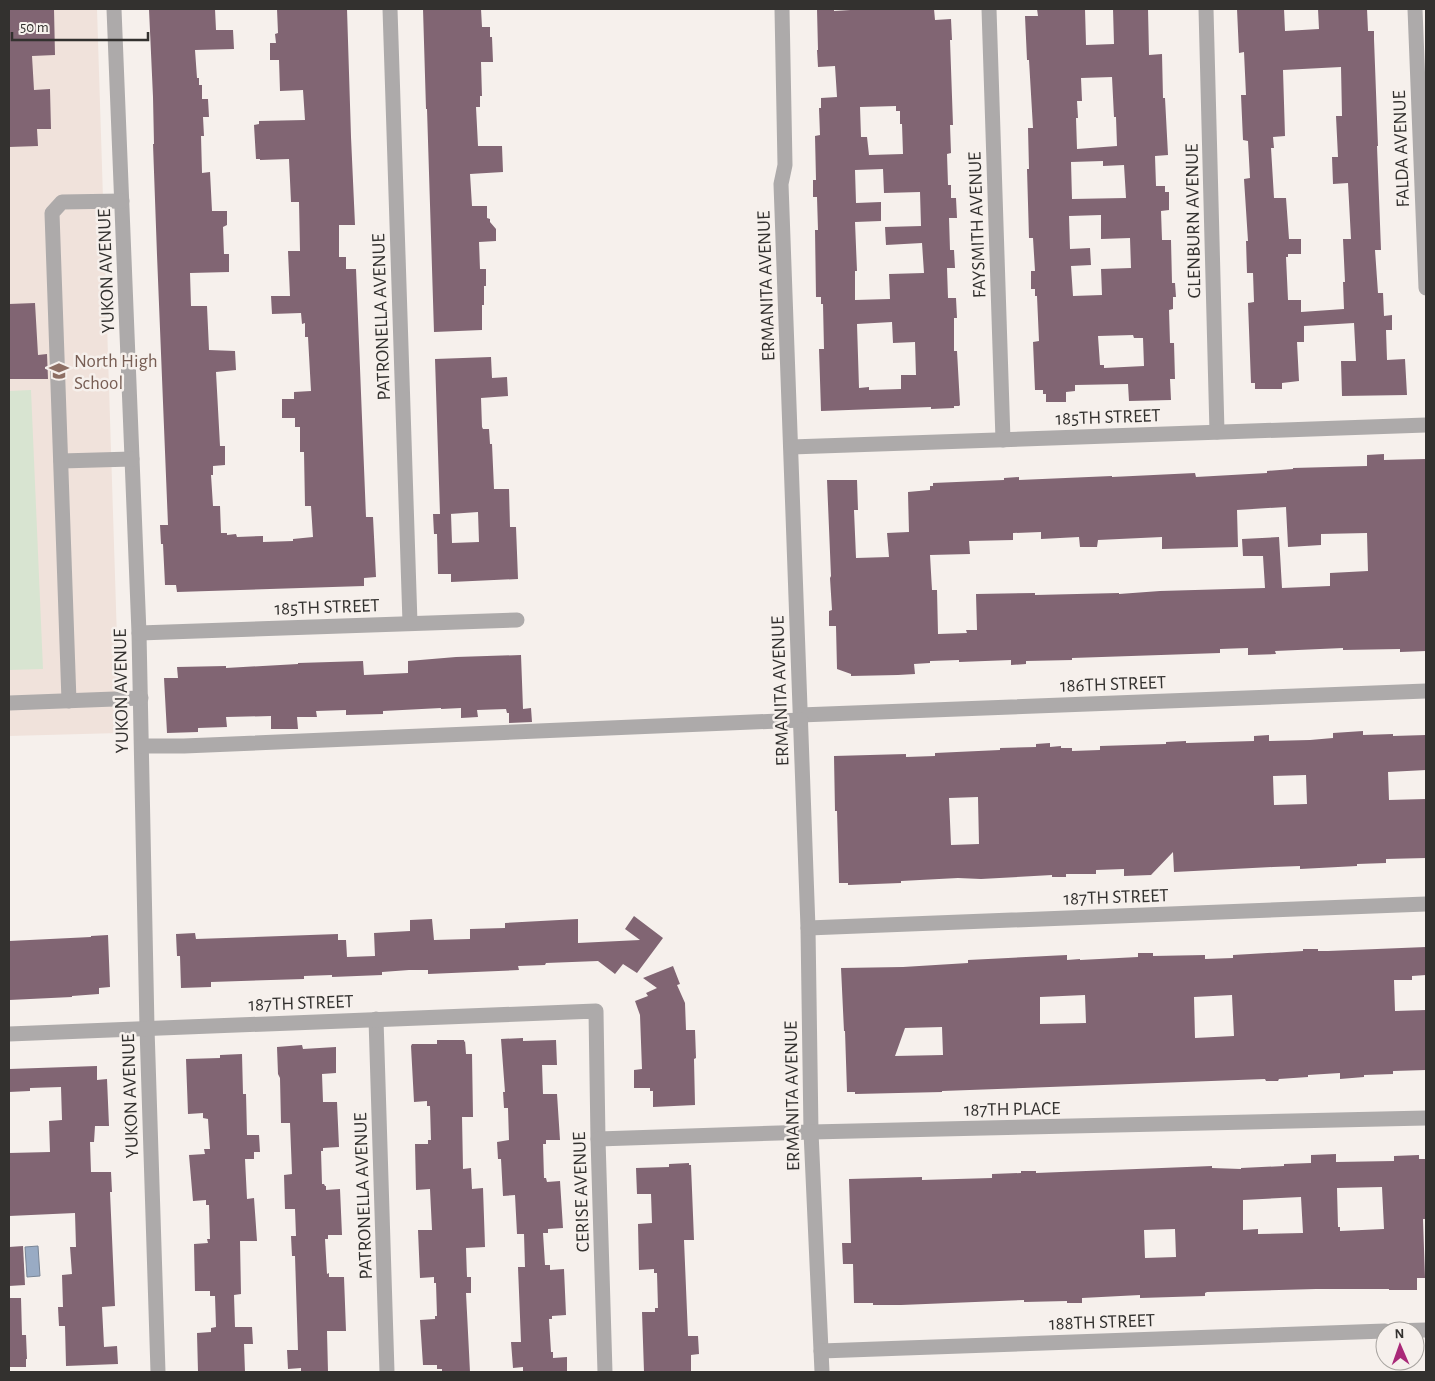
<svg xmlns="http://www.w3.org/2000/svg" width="1435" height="1381" viewBox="0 0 1435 1381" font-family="'Alegreya Sans',sans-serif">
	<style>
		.built { fill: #f0e2db }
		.green { fill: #d8e4d1 }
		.water { fill: #99abc4; stroke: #7a8697 }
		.building { fill: #816573; fill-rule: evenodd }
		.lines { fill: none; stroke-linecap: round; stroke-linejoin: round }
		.minor { stroke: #adaaaa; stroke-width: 15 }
		.labels { text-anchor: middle; stroke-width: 5; stroke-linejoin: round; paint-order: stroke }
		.street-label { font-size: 19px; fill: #33312f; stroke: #f6f0ec }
		.education-label { font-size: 19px; fill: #785e54; stroke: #f6f0ec; text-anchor: start }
	</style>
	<rect width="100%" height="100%" fill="#f6f0ec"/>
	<path class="built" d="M 9,9 L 97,9 L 120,733 L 9,736 Z"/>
	<path class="green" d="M 31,390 L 43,669 L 9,670 L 9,391 Z"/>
	<path class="water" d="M 38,1246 L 40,1276 L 27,1277 L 25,1247 Z"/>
	<g class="building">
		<path d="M 9,9 L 54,9 L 55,55 L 32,56 L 34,90 L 50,89 L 51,129 L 37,129 L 38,146 L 9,147 Z"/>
		<path d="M 149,9 L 215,9 L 216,30 L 233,30 L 234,49 L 195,50 L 197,78 L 199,78 L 199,85 L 202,85 L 202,99 L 208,99 L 209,117 L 203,117 L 204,136 L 201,136 L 202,173 L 210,172 L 212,211 L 227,211 L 227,225 L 223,227 L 224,254 L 229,254 L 229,272 L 190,273 L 191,306 L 207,306 L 209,350 L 235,351 L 236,370 L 216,372 L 220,446 L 225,446 L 225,465 L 213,466 L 213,475 L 211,475 L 213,506 L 220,506 L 221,533 L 227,533 L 227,535 L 236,534 L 237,537 L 263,536 L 263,542 L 293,541 L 293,539 L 313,537 L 311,506 L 305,506 L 304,452 L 300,452 L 300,427 L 295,427 L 295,418 L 282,418 L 282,399 L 294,399 L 294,392 L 311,391 L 308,337 L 305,337 L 305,323 L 302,324 L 301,313 L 272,314 L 271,296 L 290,296 L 288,251 L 300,251 L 299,202 L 291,202 L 289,159 L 260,160 L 260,159 L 256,159 L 254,125 L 259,124 L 259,121 L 305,120 L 303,90 L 280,91 L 279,60 L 270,60 L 270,43 L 276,43 L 275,34 L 278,33 L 277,9 L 347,9 L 351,137 L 355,225 L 339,225 L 339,257 L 346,257 L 346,269 L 356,269 L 366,517 L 373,517 L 376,577 L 364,578 L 364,586 L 177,592 L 176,585 L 165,585 L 163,544 L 161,544 L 160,525 L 168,525 L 157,255 L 153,144 L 154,144 L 153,97 Z"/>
		<path d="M 423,9 L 481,9 L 482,27 L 490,27 L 490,37 L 492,37 L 493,62 L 481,62 L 482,96 L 480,96 L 480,107 L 476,107 L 478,146 L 502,146 L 503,172 L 470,174 L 472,206 L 487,206 L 487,218 L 490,219 L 490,222 L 496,229 L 496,241 L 479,242 L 480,269 L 486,269 L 486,286 L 484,286 L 484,305 L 482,305 L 482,330 L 434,332 L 427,109 L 426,109 Z"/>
		<path d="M 817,9 L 834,9 L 834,11 L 867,9 L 934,9 L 935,20 L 951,19 L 952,40 L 950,40 L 953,125 L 950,125 L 951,153 L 947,154 L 948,185 L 951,185 L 951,198 L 956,198 L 957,218 L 949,218 L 950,250 L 954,250 L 955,268 L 947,268 L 948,298 L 956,298 L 957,318 L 954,318 L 954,351 L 957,351 L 960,405 L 959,406 L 954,406 L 954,408 L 931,409 L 931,407 L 821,411 L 819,349 L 824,349 L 823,304 L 821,304 L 821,297 L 816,297 L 815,230 L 818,230 L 817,197 L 813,197 L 813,180 L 816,180 L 815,136 L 820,135 L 819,108 L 821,108 L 821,98 L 837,97 L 835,66 L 818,67 L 817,50 L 818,50 ZM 896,106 L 896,111 L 900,111 L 900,124 L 902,124 L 903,154 L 869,155 L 867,137 L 861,137 L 860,107 ZM 883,169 L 884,193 L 920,192 L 921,226 L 885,227 L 886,245 L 922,243 L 924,273 L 889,274 L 890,299 L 855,300 L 855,271 L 857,271 L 855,222 L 881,221 L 881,202 L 856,203 L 855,170 ZM 892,322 L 893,343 L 915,342 L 916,375 L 901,375 L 901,389 L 869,390 L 869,387 L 859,388 L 857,324 Z"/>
		<path d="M 1037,9 L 1085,9 L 1086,45 L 1114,44 L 1113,9 L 1148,9 L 1149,55 L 1162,54 L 1163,98 L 1165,98 L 1168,155 L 1155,156 L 1156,186 L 1165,186 L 1165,192 L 1169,192 L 1169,210 L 1161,211 L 1162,240 L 1171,240 L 1172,283 L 1175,283 L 1176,297 L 1173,297 L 1173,309 L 1169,310 L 1170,343 L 1174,343 L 1175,379 L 1170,379 L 1171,400 L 1129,401 L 1128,384 L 1075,385 L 1075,391 L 1066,392 L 1066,402 L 1046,402 L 1046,394 L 1043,394 L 1043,390 L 1035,390 L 1033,342 L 1039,341 L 1037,296 L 1035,296 L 1035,289 L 1031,289 L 1031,271 L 1035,271 L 1033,238 L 1029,238 L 1027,169 L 1029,169 L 1028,128 L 1033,128 L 1029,60 L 1027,60 L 1025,16 L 1038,16 ZM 1112,77 L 1114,117 L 1116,117 L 1117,146 L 1077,149 L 1076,118 L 1078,118 L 1077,101 L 1082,101 L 1081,78 ZM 1103,161 L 1103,166 L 1124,165 L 1126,198 L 1072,199 L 1071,162 ZM 1101,215 L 1101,239 L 1130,238 L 1131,268 L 1101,269 L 1102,295 L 1073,296 L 1071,266 L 1091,265 L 1090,248 L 1070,249 L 1069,216 ZM 1133,335 L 1134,338 L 1143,338 L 1144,366 L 1104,368 L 1104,365 L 1100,365 L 1098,336 Z"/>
		<path d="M 1237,9 L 1284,9 L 1285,31 L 1319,29 L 1318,9 L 1367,9 L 1368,31 L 1374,31 L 1374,39 L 1378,146 L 1377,146 L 1381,250 L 1375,250 L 1378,293 L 1383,293 L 1384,316 L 1392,315 L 1392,330 L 1386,330 L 1387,360 L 1405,359 L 1407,395 L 1342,396 L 1341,361 L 1356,361 L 1354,323 L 1304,326 L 1304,342 L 1297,342 L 1299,381 L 1282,383 L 1282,389 L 1255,389 L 1255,383 L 1251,383 L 1248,303 L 1254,302 L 1253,273 L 1247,273 L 1246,241 L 1248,241 L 1244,179 L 1250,178 L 1248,141 L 1243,140 L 1241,95 L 1246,95 L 1244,52 L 1239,53 ZM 1341,67 L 1342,116 L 1336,116 L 1338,157 L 1332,157 L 1333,184 L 1348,183 L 1351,239 L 1343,239 L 1345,282 L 1343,282 L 1344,309 L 1301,312 L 1301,300 L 1288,300 L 1286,257 L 1288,257 L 1288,254 L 1301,254 L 1301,239 L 1289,239 L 1286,198 L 1274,198 L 1271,148 L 1274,148 L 1273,137 L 1285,136 L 1283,70 Z"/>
		<path d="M 35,303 L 38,355 L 47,354 L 48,379 L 9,379 L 9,304 Z"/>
		<path d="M 491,357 L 492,378 L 507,377 L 508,396 L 481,398 L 482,427 L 483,429 L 489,429 L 490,444 L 492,444 L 494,489 L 509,489 L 510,527 L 516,527 L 518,579 L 451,582 L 451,574 L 438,574 L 437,534 L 434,534 L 433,514 L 440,514 L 435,359 ZM 478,512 L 479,542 L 452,543 L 451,514 L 450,514 Z"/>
		<path d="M 1384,454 L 1384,460 L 1426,459 L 1426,651 L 1400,652 L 1400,649 L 1343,650 L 1343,648 L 1275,651 L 1276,654 L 1248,655 L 1248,648 L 1220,649 L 1220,653 L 1072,658 L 1072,660 L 1026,661 L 1026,664 L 1011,665 L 1011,660 L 959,662 L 959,660 L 930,661 L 930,663 L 914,664 L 915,674 L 898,675 L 851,676 L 851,674 L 837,669 L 836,626 L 829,626 L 829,611 L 832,610 L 830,578 L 831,576 L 827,480 L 857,480 L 858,510 L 854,510 L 856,558 L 889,557 L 887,533 L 909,532 L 908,492 L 930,490 L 930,486 L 933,486 L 933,483 L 1004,480 L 1004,478 L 1019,477 L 1019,480 L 1112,476 L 1112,477 L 1195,473 L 1196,477 L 1267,473 L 1267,471 L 1293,469 L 1293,468 L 1367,466 L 1367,455 ZM 1286,507 L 1288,547 L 1321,545 L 1321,534 L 1367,533 L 1368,571 L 1330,573 L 1330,586 L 1282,588 L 1279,537 L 1242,539 L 1243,556 L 1263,556 L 1265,588 L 1160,591 L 1119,594 L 1119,593 L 1035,595 L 1035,593 L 976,594 L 977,630 L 966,630 L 967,633 L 938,634 L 937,590 L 932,590 L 930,555 L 970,554 L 969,541 L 1013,540 L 1013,533 L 1041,532 L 1041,539 L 1079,537 L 1080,547 L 1097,547 L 1098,540 L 1162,537 L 1162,549 L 1238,547 L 1237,510 Z"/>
		<path d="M 521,655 L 523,709 L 531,708 L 532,722 L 509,723 L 509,713 L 507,713 L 506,709 L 477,710 L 478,717 L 461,718 L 461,708 L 441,709 L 441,708 L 383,711 L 383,714 L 346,715 L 346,710 L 316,711 L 317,717 L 297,717 L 298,729 L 271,729 L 271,716 L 226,717 L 227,727 L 198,728 L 198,732 L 167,733 L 164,678 L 178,678 L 177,667 L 226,666 L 226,668 L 298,664 L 298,663 L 363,661 L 364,675 L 408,673 L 408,661 L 456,657 Z"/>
		<path d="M 1363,731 L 1363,735 L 1393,734 L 1393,736 L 1426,735 L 1426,770 L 1388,772 L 1389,800 L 1426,799 L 1426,858 L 1386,859 L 1386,863 L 1357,864 L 1357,866 L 1300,869 L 1300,866 L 1273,867 L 1174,872 L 1173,852 L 1151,875 L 1124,876 L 1124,869 L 1096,870 L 1096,874 L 1066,874 L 1066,877 L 1052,877 L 1052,875 L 981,879 L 958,878 L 901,881 L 901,883 L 848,885 L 848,883 L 839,883 L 837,811 L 835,811 L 834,756 L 906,754 L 906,757 L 935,756 L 935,753 L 1000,750 L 1000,748 L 1036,747 L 1036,744 L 1050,743 L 1050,747 L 1061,746 L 1061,748 L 1072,748 L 1072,751 L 1100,750 L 1100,746 L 1166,744 L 1166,742 L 1186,741 L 1186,743 L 1254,741 L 1254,736 L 1269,735 L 1269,741 L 1310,740 L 1333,738 L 1333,733 ZM 1306,775 L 1307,804 L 1274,805 L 1273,776 ZM 978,797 L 979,844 L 951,845 L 949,798 Z"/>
		<path d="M 634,916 L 663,938 L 637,973 L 623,964 L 615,974 L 598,961 L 546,963 L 545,965 L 518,966 L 519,970 L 428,974 L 428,970 L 409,970 L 382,972 L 382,975 L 332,977 L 332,975 L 304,976 L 304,979 L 211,982 L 211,987 L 181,988 L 180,956 L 177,956 L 176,934 L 195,933 L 196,939 L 338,934 L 338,940 L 346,940 L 347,957 L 375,956 L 374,933 L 410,931 L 410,920 L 432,919 L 434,940 L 470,939 L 470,929 L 505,928 L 505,923 L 578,919 L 578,943 L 640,940 L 625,929 Z"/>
		<path d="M 108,935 L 110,987 L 99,988 L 99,994 L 72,996 L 72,997 L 9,1000 L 9,941 L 91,937 L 91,936 Z"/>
		<path d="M 1426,947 L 1426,975 L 1412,976 L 1412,980 L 1394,980 L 1395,1011 L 1426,1010 L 1426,1070 L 1393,1071 L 1393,1074 L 1364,1075 L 1364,1077 L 1340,1079 L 1340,1073 L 1308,1075 L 1308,1077 L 1279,1079 L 1278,1081 L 1266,1081 L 1265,1079 L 942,1091 L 942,1092 L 855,1094 L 855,1092 L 847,1092 L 845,1031 L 844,1031 L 841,968 L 903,967 L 968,963 L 968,960 L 1067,955 L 1067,960 L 1080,959 L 1080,960 L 1138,957 L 1138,953 L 1153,953 L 1153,956 L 1205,955 L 1205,959 L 1233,958 L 1233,955 L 1303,951 L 1303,949 L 1318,949 L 1318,951 L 1328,951 ZM 1085,995 L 1086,1023 L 1040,1024 L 1040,997 ZM 1232,995 L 1234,1036 L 1195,1038 L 1194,997 ZM 942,1027 L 943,1055 L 895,1056 L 905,1028 Z"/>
		<path d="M 673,966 L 680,984 L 677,985 L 685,1003 L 686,1030 L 695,1030 L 696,1058 L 694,1059 L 695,1105 L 653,1107 L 653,1091 L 650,1091 L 650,1088 L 634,1088 L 634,1070 L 642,1069 L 640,1015 L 635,1001 L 648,996 L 646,993 L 657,988 L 643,978 Z"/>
		<path d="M 523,1038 L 523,1041 L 556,1040 L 557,1065 L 542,1065 L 543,1094 L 557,1094 L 560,1140 L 546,1140 L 546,1144 L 543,1144 L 544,1178 L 546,1178 L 547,1182 L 560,1181 L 563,1228 L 548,1229 L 548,1233 L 543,1233 L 545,1265 L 550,1265 L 550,1270 L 564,1269 L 566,1315 L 552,1316 L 552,1319 L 549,1319 L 551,1352 L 553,1352 L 553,1358 L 567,1357 L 567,1372 L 523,1372 L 523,1367 L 513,1368 L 511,1342 L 521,1342 L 518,1267 L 525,1267 L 524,1234 L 517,1234 L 515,1195 L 503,1196 L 501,1159 L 498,1159 L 497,1142 L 509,1140 L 508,1108 L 504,1108 L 503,1092 L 505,1092 L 501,1039 Z"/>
		<path d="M 437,1040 L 464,1040 L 464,1042 L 465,1041 L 466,1054 L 472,1054 L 473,1117 L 462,1117 L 463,1169 L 471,1168 L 472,1189 L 483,1188 L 485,1247 L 466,1248 L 467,1277 L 471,1277 L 471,1293 L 466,1293 L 470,1372 L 442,1372 L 442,1369 L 437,1369 L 437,1365 L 423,1365 L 420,1320 L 435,1319 L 435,1316 L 437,1316 L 436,1283 L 434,1283 L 434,1277 L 420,1278 L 418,1230 L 432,1230 L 430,1189 L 416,1190 L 415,1144 L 428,1144 L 428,1140 L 431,1140 L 430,1106 L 427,1106 L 427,1101 L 414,1102 L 411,1046 L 412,1044 L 437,1044 Z"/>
		<path d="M 302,1045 L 303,1049 L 336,1047 L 336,1073 L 322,1074 L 323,1102 L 337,1102 L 339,1147 L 323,1148 L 323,1151 L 321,1151 L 322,1184 L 324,1184 L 325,1186 L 326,1186 L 326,1190 L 340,1189 L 342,1235 L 328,1235 L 328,1239 L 325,1239 L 327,1274 L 329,1273 L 329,1277 L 344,1277 L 346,1331 L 327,1331 L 328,1372 L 301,1372 L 301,1368 L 288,1369 L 287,1350 L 298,1350 L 295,1256 L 292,1256 L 291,1236 L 296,1236 L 295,1209 L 285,1209 L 284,1175 L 292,1174 L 290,1123 L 281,1123 L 280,1078 L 278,1074 L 277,1047 Z"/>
		<path d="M 242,1054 L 243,1094 L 246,1094 L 247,1135 L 259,1135 L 260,1152 L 254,1152 L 254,1159 L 245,1159 L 247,1199 L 254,1198 L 257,1241 L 240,1241 L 241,1294 L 234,1295 L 235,1327 L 252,1327 L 253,1344 L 244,1344 L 245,1372 L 198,1372 L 197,1333 L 211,1332 L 211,1328 L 216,1327 L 215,1296 L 210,1296 L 210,1291 L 195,1291 L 194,1244 L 208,1243 L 207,1239 L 210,1239 L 209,1205 L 206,1205 L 206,1200 L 193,1201 L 189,1155 L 205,1154 L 204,1149 L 210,1149 L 208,1119 L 203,1118 L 203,1113 L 188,1114 L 186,1059 L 220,1058 L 220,1055 Z"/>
		<path d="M 97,1066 L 97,1080 L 107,1079 L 109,1126 L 95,1126 L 94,1142 L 90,1142 L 91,1172 L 111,1172 L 112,1192 L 110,1192 L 115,1306 L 102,1307 L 104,1347 L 117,1346 L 118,1364 L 66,1366 L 65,1326 L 59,1326 L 58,1307 L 63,1307 L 62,1275 L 72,1274 L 70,1247 L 76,1247 L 75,1213 L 9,1216 L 9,1153 L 50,1152 L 49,1121 L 62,1120 L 61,1087 L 30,1088 L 30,1091 L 9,1092 L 9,1069 Z"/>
		<path d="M 1336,1154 L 1336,1162 L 1394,1161 L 1394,1156 L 1419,1155 L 1419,1159 L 1426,1159 L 1426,1219 L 1423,1219 L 1425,1278 L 1417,1278 L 1417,1290 L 1389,1290 L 1389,1289 L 1316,1289 L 1207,1292 L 1205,1293 L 1205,1296 L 1140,1298 L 1140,1295 L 1082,1298 L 1082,1303 L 1067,1303 L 1067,1301 L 1024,1302 L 1024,1300 L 901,1305 L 873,1305 L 873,1303 L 854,1303 L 853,1264 L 843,1264 L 842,1243 L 851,1243 L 849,1179 L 922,1177 L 922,1180 L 992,1178 L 992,1174 L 1021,1173 L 1021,1171 L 1036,1171 L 1036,1173 L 1212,1166 L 1212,1168 L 1241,1169 L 1241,1168 L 1284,1166 L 1284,1164 L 1311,1163 L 1311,1155 ZM 1382,1187 L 1384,1229 L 1340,1231 L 1340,1227 L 1338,1227 L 1337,1188 ZM 1301,1197 L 1303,1233 L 1258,1234 L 1258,1229 L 1243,1230 L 1243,1200 ZM 1175,1229 L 1176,1257 L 1145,1258 L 1144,1230 Z"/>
		<path d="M 689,1163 L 689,1165 L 691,1165 L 694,1240 L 684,1240 L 688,1336 L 698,1336 L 699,1354 L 691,1355 L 691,1372 L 644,1372 L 642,1312 L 655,1312 L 655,1308 L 658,1308 L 657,1273 L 654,1273 L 654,1269 L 639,1270 L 638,1224 L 652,1223 L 651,1194 L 637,1194 L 636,1168 L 669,1167 L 669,1164 Z"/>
		<path d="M 23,1246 L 25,1285 L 9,1286 L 9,1247 Z"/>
		<path d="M 9,1298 L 21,1298 L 22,1335 L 26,1335 L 27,1359 L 26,1359 L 26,1367 L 9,1367 Z"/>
	</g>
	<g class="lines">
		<g class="minor">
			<path d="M 114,9 L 139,633 L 147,1028 L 158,1372"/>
			<path d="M 390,9 L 410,623"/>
			<path d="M 782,9 L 785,165 L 781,184 L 808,928 L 811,1132 L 822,1372"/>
			<path d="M 989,9 L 1003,440"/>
			<path d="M 1206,9 L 1217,432"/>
			<path d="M 1415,9 L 1426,288"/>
			<path d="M 791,447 L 1426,425"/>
			<path d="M 61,461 L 132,459"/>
			<path d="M 139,633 L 517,620"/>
			<path d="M 69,701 L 52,213 L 62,202 L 122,201"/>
			<path d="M 9,703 L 141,698"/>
			<path d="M 800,715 L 1426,691"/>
			<path d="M 142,746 L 184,746 L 801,720"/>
			<path d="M 808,928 L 1426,904"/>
			<path d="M 376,1019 L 387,1372"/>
			<path d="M 9,1034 L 596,1011 L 598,1139 L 605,1372"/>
			<path d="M 598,1139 L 811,1132 L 1426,1118"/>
			<path d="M 1391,1331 L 1426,1330"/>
			<path d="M 821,1351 L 1385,1331"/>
		</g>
	</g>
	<defs>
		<symbol id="school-bare" viewBox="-9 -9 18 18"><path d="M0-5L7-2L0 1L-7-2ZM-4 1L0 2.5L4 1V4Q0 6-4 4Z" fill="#8d6e63" stroke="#f6f0ec" stroke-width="2.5" paint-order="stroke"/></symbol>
	</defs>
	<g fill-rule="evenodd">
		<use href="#school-bare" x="45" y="357" width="28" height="28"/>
	</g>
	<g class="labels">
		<g class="street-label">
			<text transform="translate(1400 149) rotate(-92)" y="7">FALDA AVENUE</text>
			<text transform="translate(1192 221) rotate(-91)" y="7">GLENBURN AVENUE</text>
			<text transform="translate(976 225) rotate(-92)" y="7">FAYSMITH AVENUE</text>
			<text transform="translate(105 271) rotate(-92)" y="7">YUKON AVENUE</text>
			<text transform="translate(765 286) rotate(-92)" y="7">ERMANITA AVENUE</text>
			<text transform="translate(380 317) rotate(-92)" y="7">PATRONELLA AVENUE</text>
			<text transform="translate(1108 416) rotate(-2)" y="7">185TH STREET</text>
			<text transform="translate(327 606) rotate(-2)" y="7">185TH STREET</text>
			<text transform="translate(1113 683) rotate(-2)" y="7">186TH STREET</text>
			<text transform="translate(120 691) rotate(-91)" y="7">YUKON AVENUE</text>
			<text transform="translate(779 691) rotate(-92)" y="7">ERMANITA AVENUE</text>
			<text transform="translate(1116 896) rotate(-2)" y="7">187TH STREET</text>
			<text transform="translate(301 1002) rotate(-2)" y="7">187TH STREET</text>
			<text transform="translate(129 1096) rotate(-92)" y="7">YUKON AVENUE</text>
			<text transform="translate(791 1096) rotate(-91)" y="7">ERMANITA AVENUE</text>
			<text transform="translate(1012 1108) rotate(-1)" y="7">187TH PLACE</text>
			<text transform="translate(580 1192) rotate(-92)" y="7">CERISE AVENUE</text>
			<text transform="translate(362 1196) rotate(-92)" y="7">PATRONELLA AVENUE</text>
			<text transform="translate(1102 1321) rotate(-2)" y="7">188TH STREET</text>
		</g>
		<g class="education-label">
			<text x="74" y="367">North High<tspan x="74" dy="22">School</tspan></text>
		</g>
	</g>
	<rect width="1435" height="1381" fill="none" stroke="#33312f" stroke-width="20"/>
	<g transform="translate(1400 1346) rotate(358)"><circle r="24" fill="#f6f0ec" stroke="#a8a4a0"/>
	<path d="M0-4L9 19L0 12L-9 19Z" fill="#a92978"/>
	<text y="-8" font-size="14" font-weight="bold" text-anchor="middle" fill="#33312f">N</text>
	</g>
	<path d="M12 32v8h136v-8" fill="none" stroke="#33312f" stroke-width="2.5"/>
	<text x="20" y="32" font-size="15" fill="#33312f" stroke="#f6f0ec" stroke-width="4" paint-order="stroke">50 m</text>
</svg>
